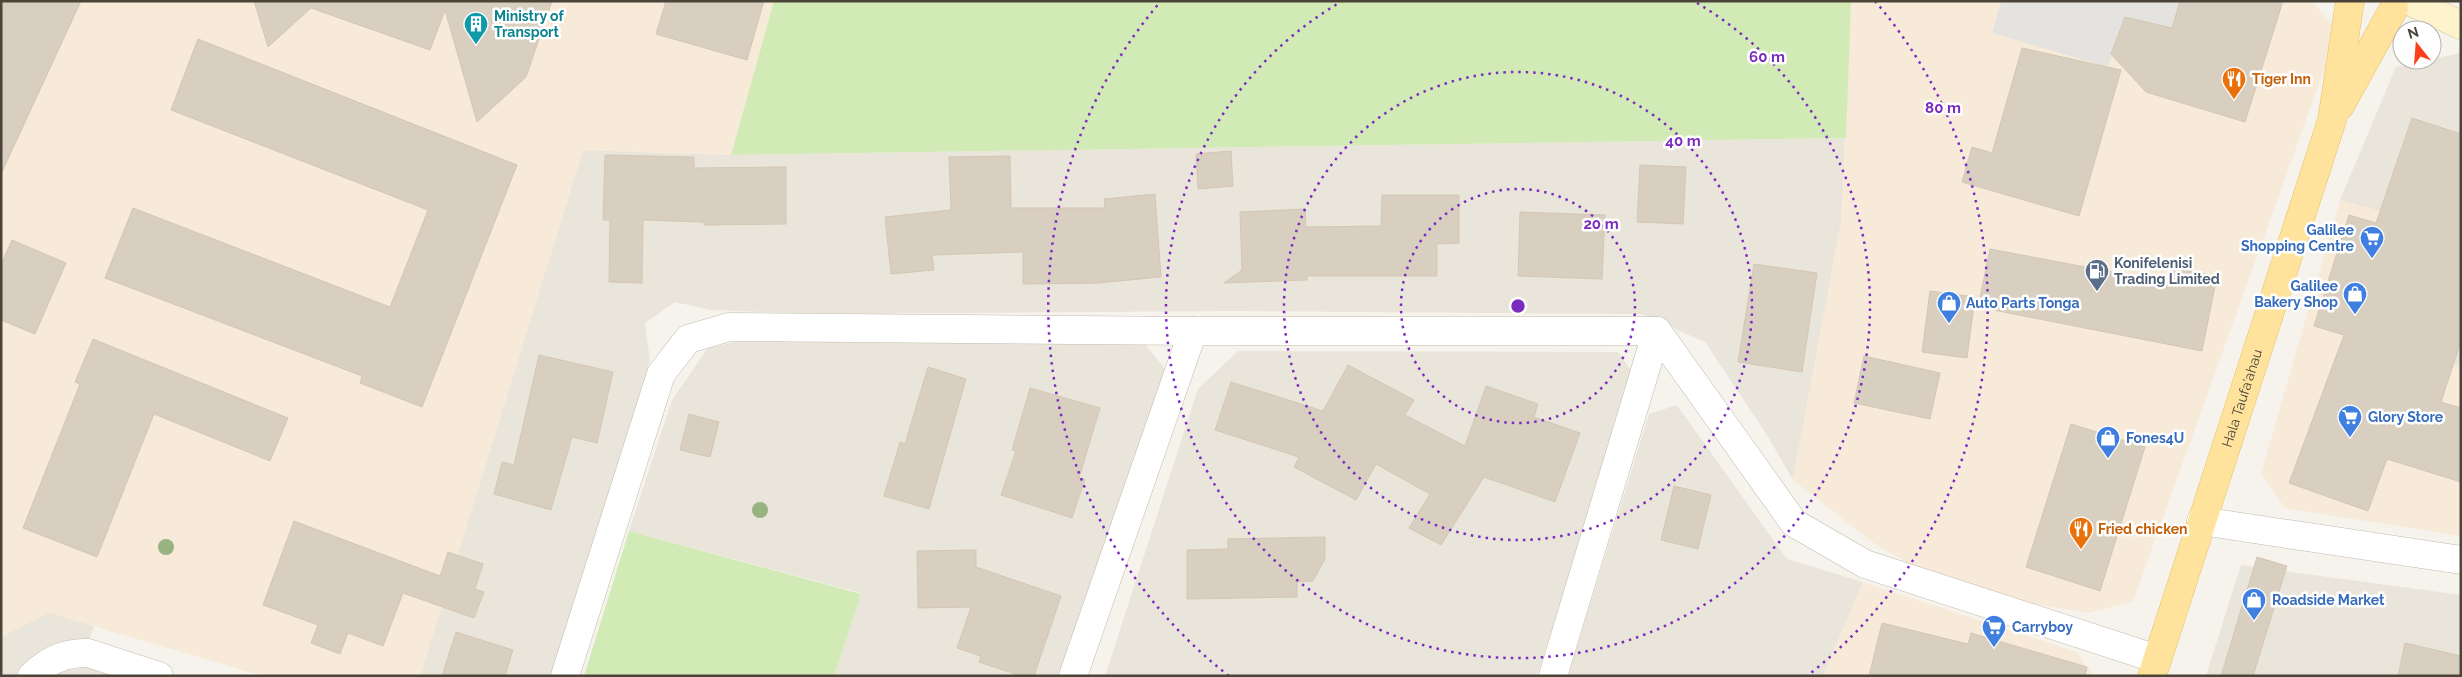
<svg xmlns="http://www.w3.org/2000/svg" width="2462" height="677" viewBox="0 0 2462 677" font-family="Raleway,sans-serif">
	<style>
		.residential { fill: #eae5da }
		.commercial { fill: #f7ead8 }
		.green { fill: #d2eab5 }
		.parking { fill: #e5e3e0 }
		.building { fill: #d8cfc1; stroke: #d3c7b4 }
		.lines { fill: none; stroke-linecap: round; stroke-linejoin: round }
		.minor-casing { stroke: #c2bbae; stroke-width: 29 }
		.secondary-casing { stroke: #d6c79b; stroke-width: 29 }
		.primary-casing { stroke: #e6c16a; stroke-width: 29 }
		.minor { stroke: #fff; stroke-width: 28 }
		.secondary { stroke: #fff3cd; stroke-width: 28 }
		.primary { stroke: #ffe39c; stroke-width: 28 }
		.tree { fill: #97b381 }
		.ring { fill: none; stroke: #7b2cbf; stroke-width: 2.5; stroke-dasharray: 2.5 5 }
		.labels { text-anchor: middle; stroke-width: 5; stroke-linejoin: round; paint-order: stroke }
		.culture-label { font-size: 14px; font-weight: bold; fill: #0d838f; stroke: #fff; text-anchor: start }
		.food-label { font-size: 14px; font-weight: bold; fill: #c56008; stroke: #fff; text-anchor: start }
		.shop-label { font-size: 14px; font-weight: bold; fill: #366cbe; stroke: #fff; text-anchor: start }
		.service-label { font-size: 14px; font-weight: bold; fill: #4e5e75; stroke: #fff; text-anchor: start }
		.street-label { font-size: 14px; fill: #4b4439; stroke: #fff }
		.centre { fill: #7b2cbf; stroke: #fff; stroke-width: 2.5 }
		.ring-label { font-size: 15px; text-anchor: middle; font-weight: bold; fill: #7b2cbf; stroke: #fff; stroke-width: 5; stroke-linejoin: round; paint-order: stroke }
	</style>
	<rect width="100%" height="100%" fill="#f6f3ec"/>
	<g class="residential">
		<path d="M 2461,53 L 2461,366 L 2400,358 L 2437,227 L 2340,200 L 2396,67 Z"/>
		<path d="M 1846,138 L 1841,222 L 1793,480 L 1767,435 L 1705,342 L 1641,314 L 1229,311 L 819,314 L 711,310 L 675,302 L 645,323 L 650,361 L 552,676 L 420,676 L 583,150 L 731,155 Z"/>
		<path d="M 740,341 L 1143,342 L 1166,370 L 1062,676 L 834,676 L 861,593 L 629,531 L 672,400 L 708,348 Z"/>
		<path d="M 1238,351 L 1618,352 L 1633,373 L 1537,676 L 1105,676 L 1198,389 Z"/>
		<path d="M 1677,405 L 1787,559 L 1863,582 L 1823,676 L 1568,676 L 1649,414 Z"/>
		<path d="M 2241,565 L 2461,595 L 2461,676 L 2206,676 Z"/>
		<path d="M 49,612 L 94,626 L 83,657 L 148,676 L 1,676 L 1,637 Z"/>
	</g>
	<g class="commercial">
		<path d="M 1,1 L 774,1 L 731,155 L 583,150 L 420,676 L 263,676 L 49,613 L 1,637 Z"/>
		<path d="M 1851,1 L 2312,1 L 2338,31 L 2133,601 L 2088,613 L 1954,590 L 1875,544 L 1793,480 L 1841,222 Z"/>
		<path d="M 2340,200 L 2437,227 L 2401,358 L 2461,366 L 2461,536 L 2285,508 L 2261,474 Z"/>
		<path d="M 1863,582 L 2076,652 L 2094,676 L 1823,676 Z"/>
	</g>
	<g class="green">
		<path d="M 774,1 L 1851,1 L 1846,138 L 731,155 Z"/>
		<path d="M 629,531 L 861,594 L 834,676 L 584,676 Z"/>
	</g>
	<path class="parking" d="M 2001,1 L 2180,1 L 2172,28 L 2125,17 L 2108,67 L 1992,33 Z"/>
	<g class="building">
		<path d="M 1,1 L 81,1 L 1,174 Z"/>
		<path d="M 254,1 L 552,1 L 526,77 L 477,122 L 445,10 L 430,50 L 311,8 L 268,47 Z"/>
		<path d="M 666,1 L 764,1 L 747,60 L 656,34 Z"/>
		<path d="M 2180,1 L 2283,1 L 2245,122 L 2146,92 L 2111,54 L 2125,17 L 2172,28 Z"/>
		<path d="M 198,39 L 517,165 L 422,407 L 360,383 L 362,376 L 105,278 L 133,208 L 390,307 L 428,210 L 171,110 Z"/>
		<path d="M 2022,48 L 2121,70 L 2079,216 L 1962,182 L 1972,147 L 1992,153 Z"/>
		<path d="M 2412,118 L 2461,134 L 2461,341 L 2441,402 L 2461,408 L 2461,482 L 2387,459 L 2368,511 L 2289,483 L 2344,335 L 2314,326 L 2349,215 L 2376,223 Z"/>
		<path d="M 1231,151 L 1233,186 L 1198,189 L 1196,154 Z"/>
		<path d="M 605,155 L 694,157 L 694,168 L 786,167 L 786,224 L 704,225 L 704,222 L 643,220 L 642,283 L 609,282 L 610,220 L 603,220 Z"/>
		<path d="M 1010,156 L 1011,208 L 1105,208 L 1104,199 L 1155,194 L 1161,277 L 1098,283 L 1023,284 L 1023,252 L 932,255 L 934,270 L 891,274 L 885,217 L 951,210 L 949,157 Z"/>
		<path d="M 1640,165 L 1686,167 L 1683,224 L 1637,222 Z"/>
		<path d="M 1382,195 L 1459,195 L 1459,243 L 1437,244 L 1437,276 L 1307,276 L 1307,280 L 1224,283 L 1242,270 L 1240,212 L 1305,209 L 1306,227 L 1381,226 Z"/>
		<path d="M 1520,212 L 1605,215 L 1602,279 L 1518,276 Z"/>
		<path d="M 12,240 L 66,263 L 35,334 L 1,320 L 1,264 Z"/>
		<path d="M 1990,249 L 2170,283 L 2174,268 L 2217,276 L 2202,351 L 1978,307 Z"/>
		<path d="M 1754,264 L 1817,273 L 1802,372 L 1738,362 Z"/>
		<path d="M 1930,291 L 1975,297 L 1967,358 L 1922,352 Z"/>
		<path d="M 93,339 L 288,418 L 270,461 L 154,414 L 97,557 L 23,528 L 80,384 L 75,382 Z"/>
		<path d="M 539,355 L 613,372 L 597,443 L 572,437 L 551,510 L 494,494 L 502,462 L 514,465 Z"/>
		<path d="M 1864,356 L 1940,373 L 1930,419 L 1854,403 Z"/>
		<path d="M 1348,365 L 1414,400 L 1405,415 L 1465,446 L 1486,386 L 1538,404 L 1534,417 L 1580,433 L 1555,502 L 1484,477 L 1441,545 L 1409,528 L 1430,494 L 1376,464 L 1356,500 L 1294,467 L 1299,457 L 1215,430 L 1231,382 L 1323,411 Z"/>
		<path d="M 928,367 L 966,379 L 929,509 L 884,496 L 900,442 L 905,444 Z"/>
		<path d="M 1030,388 L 1100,408 L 1079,478 L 1085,479 L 1072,518 L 1001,495 L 1016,451 L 1012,450 Z"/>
		<path d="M 689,414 L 719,422 L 710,457 L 680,450 Z"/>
		<path d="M 2071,424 L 2145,447 L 2100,591 L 2026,567 Z"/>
		<path d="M 1674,486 L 1711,495 L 1698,549 L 1661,540 Z"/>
		<path d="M 294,521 L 440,576 L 448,552 L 483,564 L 475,589 L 484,592 L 474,618 L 403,593 L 383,646 L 348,633 L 340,654 L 311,643 L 318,625 L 263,605 Z"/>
		<path d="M 1325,537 L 1325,559 L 1313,581 L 1297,582 L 1297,597 L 1187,599 L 1187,550 L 1228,549 L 1228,539 Z"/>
		<path d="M 976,550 L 976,567 L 1061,596 L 1034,676 L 1021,676 L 979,662 L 981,656 L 957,648 L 971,607 L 918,608 L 917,551 Z"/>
		<path d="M 2257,557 L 2287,566 L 2253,676 L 2221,676 Z"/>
		<path d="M 1882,623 L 1968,644 L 1971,633 L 2087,667 L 2085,676 L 1869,676 Z"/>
		<path d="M 456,632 L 513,650 L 505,676 L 442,676 Z"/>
		<path d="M 2405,643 L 2461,656 L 2461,676 L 2398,676 Z"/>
	</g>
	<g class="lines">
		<defs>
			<g id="minor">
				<path d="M 2201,521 L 2461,560"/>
				<path d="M 32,676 C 48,660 66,652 88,653 L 159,676"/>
				<path d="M 565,676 L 661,374 L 688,339 L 729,327 L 1193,331 L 1657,331 L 1794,523 L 1865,564 L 2157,659"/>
				<path d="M 1073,676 L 1193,331"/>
				<path d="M 1553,676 L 1657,331"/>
			</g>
			<path id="secondary" d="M 2409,1 L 2461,25"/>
			<g id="primary">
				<path d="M 2340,106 L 2394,8"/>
				<path id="s1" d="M 2152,676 L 2332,120 L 2350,1"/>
			</g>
		</defs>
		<use href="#minor" class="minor-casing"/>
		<use href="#secondary" class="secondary-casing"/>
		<use href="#primary" class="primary-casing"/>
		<use href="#minor" class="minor"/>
		<use href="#secondary" class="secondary"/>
		<use href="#primary" class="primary"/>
	</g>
	<g class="tree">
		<circle cx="760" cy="510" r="8"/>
		<circle cx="166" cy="547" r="8"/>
	</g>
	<g class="ring">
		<circle cx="1518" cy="306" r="117"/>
		<circle cx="1518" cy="306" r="234"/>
		<path d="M1697 3A352 352 0 1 1 1339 3"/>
		<path d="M1229 676A469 469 0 0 1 1161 1M1875 1A469 469 0 0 1 1807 676"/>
	</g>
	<defs>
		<symbol id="building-pin" viewBox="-11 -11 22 30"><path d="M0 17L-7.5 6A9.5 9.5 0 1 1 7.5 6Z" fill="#0f9aa8" stroke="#fff"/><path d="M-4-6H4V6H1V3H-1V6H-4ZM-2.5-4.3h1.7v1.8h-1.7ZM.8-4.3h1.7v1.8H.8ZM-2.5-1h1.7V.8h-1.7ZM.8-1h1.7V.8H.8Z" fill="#fff"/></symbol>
		<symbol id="restaurant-pin" viewBox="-11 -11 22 30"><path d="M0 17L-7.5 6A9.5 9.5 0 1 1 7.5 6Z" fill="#e8710a" stroke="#fff"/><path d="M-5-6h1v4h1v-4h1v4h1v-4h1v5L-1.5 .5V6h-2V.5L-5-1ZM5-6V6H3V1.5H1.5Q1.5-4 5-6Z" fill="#fff"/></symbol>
		<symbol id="supermarket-pin" viewBox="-11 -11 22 30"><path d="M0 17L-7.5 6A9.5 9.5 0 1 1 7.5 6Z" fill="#3f7fe0" stroke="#fff"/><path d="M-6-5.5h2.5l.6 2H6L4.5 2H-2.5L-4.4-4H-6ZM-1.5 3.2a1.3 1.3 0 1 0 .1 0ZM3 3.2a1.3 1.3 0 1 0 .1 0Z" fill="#fff"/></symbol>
		<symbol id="fuel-pin" viewBox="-11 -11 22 30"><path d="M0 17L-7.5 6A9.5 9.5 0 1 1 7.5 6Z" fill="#5c6f8a" stroke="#fff"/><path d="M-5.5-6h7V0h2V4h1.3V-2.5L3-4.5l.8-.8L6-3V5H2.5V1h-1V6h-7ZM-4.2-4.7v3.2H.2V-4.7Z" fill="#fff"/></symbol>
		<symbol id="shop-pin" viewBox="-11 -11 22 30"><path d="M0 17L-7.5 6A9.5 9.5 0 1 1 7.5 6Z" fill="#3f7fe0" stroke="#fff"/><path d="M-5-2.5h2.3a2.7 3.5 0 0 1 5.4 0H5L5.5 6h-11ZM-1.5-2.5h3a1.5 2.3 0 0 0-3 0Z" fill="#fff"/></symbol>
	</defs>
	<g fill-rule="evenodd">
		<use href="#building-pin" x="462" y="10" width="28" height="38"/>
		<use href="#restaurant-pin" x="2220" y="65" width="28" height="38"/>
		<use href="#supermarket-pin" x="2358" y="224" width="28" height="38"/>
		<use href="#fuel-pin" x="2083" y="257" width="28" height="38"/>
		<use href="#shop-pin" x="2341" y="280" width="28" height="38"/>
		<use href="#shop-pin" x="1935" y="289" width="28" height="38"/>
		<use href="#supermarket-pin" x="2336" y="403" width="28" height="38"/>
		<use href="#shop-pin" x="2094" y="424" width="28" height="38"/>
		<use href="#restaurant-pin" x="2067" y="515" width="28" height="38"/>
		<use href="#shop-pin" x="2240" y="586" width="28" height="38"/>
		<use href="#supermarket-pin" x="1980" y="613" width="28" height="38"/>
	</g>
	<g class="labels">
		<g class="culture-label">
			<text x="494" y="21">Ministry of<tspan x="494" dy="16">Transport</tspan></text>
		</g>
		<g class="food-label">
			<text x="2252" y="84">Tiger Inn</text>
			<text x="2098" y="534">Fried chicken</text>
		</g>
		<g class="shop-label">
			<text x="2354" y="235" text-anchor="end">Galilee<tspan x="2354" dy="16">Shopping Centre</tspan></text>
			<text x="2338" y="291" text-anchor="end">Galilee<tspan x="2338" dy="16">Bakery Shop</tspan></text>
			<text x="1966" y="308">Auto Parts Tonga</text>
			<text x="2368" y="422">Glory Store</text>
			<text x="2126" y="443">Fones4U</text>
			<text x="2272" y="605">Roadside Market</text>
			<text x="2012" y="632">Carryboy</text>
		</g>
		<g class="service-label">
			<text x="2114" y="268">Konifelenisi<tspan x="2114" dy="16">Trading Limited</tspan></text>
		</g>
		<g class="street-label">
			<text dy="5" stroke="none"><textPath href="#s1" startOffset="292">Hala Taufa'ahau</textPath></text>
		</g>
	</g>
	<circle cx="1518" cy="306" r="8" class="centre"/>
	<g class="ring-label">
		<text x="1767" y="62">60 m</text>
		<text x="1943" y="113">80 m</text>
		<text x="1683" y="146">40 m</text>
		<text x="1601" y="229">20 m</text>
	</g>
	<rect width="2462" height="677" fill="none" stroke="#4b4439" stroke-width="5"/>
	<g transform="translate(2417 45) rotate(343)"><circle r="24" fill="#ffffff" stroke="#b7b4b0"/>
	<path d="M0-4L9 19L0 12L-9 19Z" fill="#fc3f1d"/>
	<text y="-8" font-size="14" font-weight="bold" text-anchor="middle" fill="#4b4439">N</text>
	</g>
</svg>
